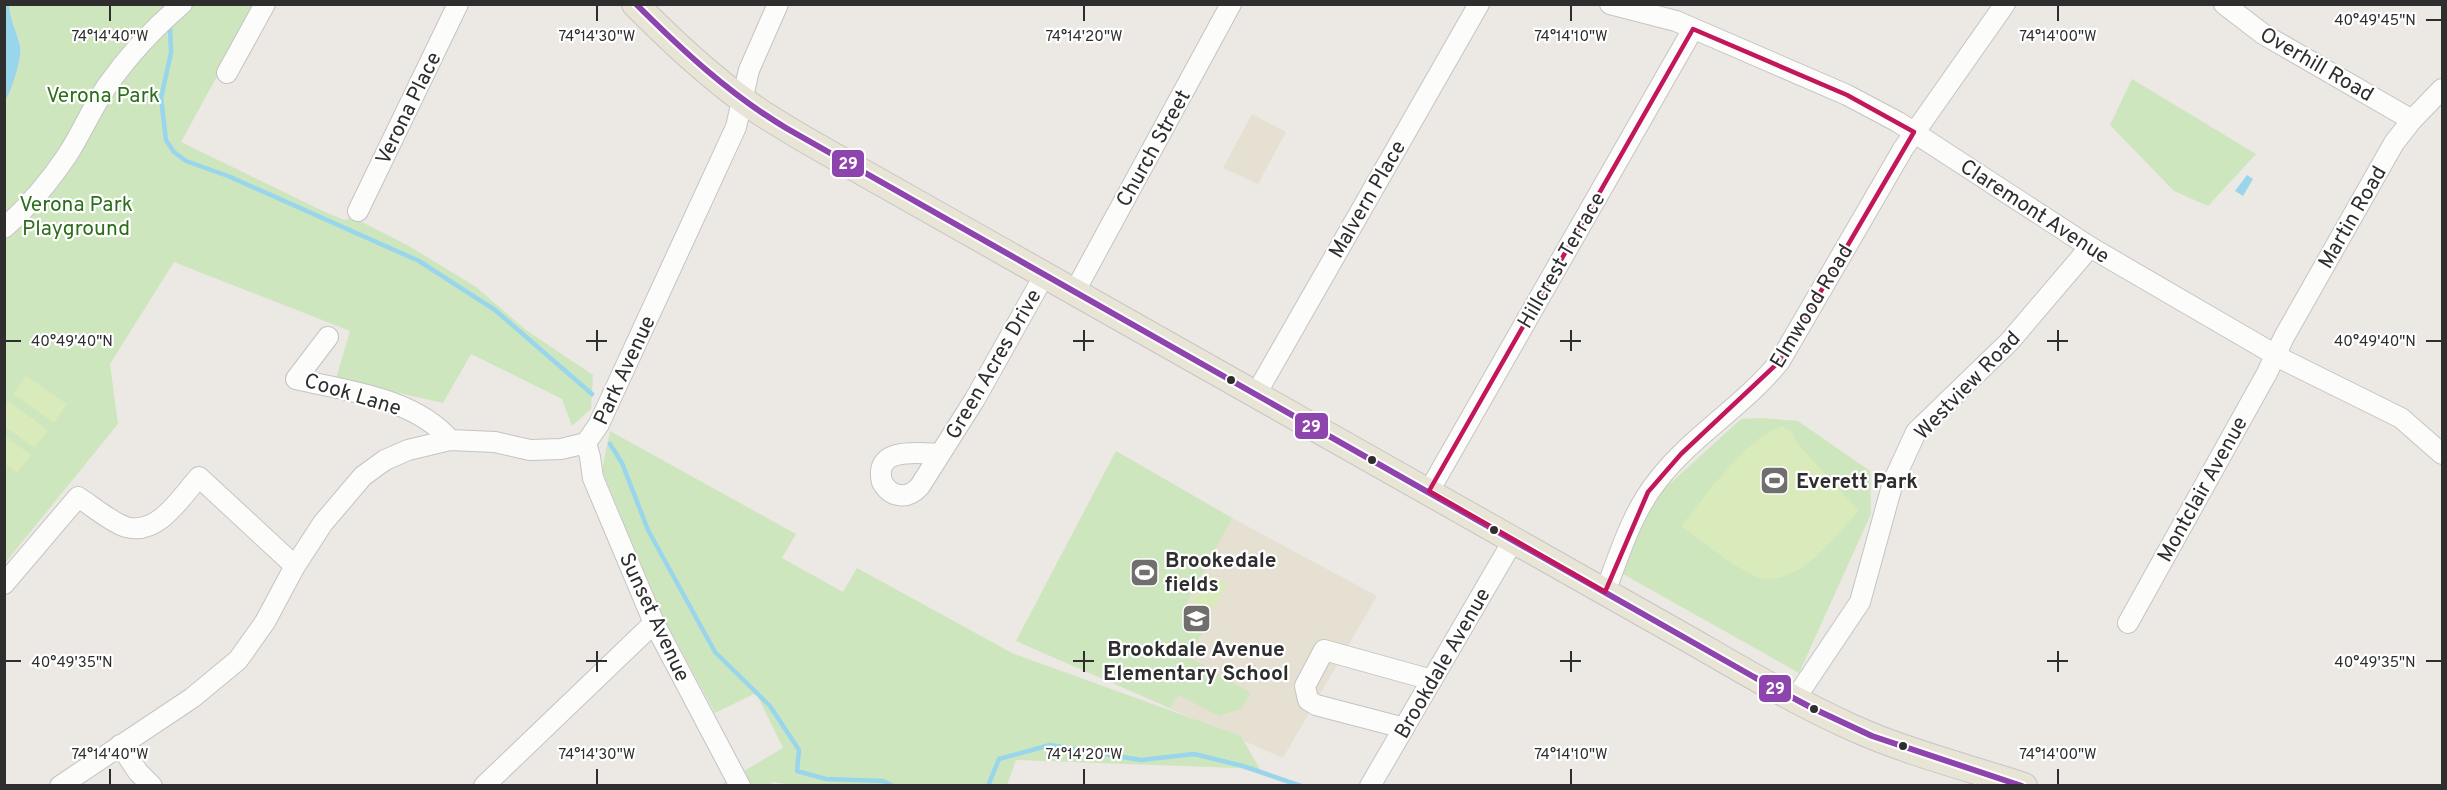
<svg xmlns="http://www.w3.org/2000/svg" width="2447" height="790" viewBox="0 0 2447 790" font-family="Overpass,sans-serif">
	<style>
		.education { fill: #e6e0d3 }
		.green { fill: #cee6be }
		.pitch { fill: #d9eabb }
		.water { fill: #99d6ec }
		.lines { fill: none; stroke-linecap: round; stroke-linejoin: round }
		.stream { stroke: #99d6ec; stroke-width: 4.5 }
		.minor-casing { stroke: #c5c4c5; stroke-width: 22 }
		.major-casing { stroke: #c6c5c4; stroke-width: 28 }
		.minor { stroke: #fcfcfb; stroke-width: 20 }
		.major { stroke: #e8e4d6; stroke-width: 26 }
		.bus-1-casing { stroke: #fff; stroke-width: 10 }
		.bus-1 { stroke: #8e44ad; stroke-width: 6 }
		.marked { fill: none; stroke: #c2185b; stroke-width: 4.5; stroke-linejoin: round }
		.ticks { fill: none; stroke: #2e2e2e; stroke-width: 2 }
		.bus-dot { fill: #2e2e2e; stroke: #fff; stroke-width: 2 }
		.labels { text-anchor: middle; stroke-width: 4.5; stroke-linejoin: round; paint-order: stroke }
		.street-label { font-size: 21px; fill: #2e2e2e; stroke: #fff }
		.park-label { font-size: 21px; fill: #2c6e1b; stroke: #fff }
		.poi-label { font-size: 21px; font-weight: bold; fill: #2e2e2e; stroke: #fff; text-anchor: start }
		.ticks-label { font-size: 15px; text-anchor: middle; fill: #2e2e2e; stroke: #fff; stroke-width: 4.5; stroke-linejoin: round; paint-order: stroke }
		.line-badge { stroke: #fff; stroke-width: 2 }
		.badge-label { font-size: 16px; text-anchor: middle; font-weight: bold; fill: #fff }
	</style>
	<rect width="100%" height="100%" fill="#ece8e4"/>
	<g class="education">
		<path d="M 1252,114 L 1286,132 L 1258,184 L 1223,168 Z"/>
		<path d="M 1116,451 L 1232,518 L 1377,596 L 1283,758 L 1016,641 Z"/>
	</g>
	<g class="green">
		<path d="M 9,5 L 256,5 L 181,142 L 327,213 L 345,220 L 352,217 L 409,246 L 476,287 L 526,330 L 593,375 L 591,409 L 572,426 L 562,399 L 471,354 L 443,403 L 336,379 L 350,331 L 174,262 L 110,364 L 118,424 L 5,563 L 4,101 C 11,92 23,57 20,46 C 17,32 10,20 9,5 Z"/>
		<path d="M 2132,79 L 2256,154 L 2208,206 L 2174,191 L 2110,125 Z"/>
		<path d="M 1761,418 L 1798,421 L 1870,471 L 1871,514 L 1799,673 L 1623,574 L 1645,517 L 1664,489 L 1741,419 Z"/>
		<path d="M 610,431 L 796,534 L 782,558 L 843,592 L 857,568 L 1012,653 L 1241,736 L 1262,773 L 1238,768 L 1016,760 L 1007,785 L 797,786 L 773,782 L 770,785 L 720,785 L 783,748 L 756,693 L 715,713 L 661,613 L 602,470 Z"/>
		<path d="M 1116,451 L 1232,518 L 1182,612 L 1206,626 L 1196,644 L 1191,641 L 1184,654 L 1251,693 L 1241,709 L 1219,716 L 1178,695 L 1170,708 L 1016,641 Z"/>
	</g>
	<g class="pitch">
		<path d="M 26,376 L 67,404 L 54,423 L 13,394 Z"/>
		<path d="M 8,401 L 48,430 L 35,448 L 5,427 L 5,406 Z"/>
		<path d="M 1782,426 L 1792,432 L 1796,442 L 1859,511 C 1834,537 1792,596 1750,574 C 1726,561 1703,542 1681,526 C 1706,496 1745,438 1782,426 Z"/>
		<path d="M 5,436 L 31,455 L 17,473 L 5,464 Z"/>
		<path d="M 1209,574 L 1227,584 L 1206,620 L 1188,609 Z"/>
	</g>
	<g class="water">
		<path d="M 5,4 L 9,5 C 10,20 17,32 20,46 C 23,57 11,92 5,101 Z"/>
		<path d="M 2247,175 L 2253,179 L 2243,196 L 2235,191 Z"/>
	</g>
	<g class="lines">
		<g class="stream">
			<path d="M 170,27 L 171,53 L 161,98 L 166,140 L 174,152 L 186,161 L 228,176 L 419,261 L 495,310 L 592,394"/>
			<path d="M 610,444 L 622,463 L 648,530 L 715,652 L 770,706 L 799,750 L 797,771 L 826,779 L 883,781 L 893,786"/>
			<path d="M 988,786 L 999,759 L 1050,745 L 1141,760 L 1194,754 L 1243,766 L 1301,786"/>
		</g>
		<defs>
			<g id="minor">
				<path d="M 1610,4 L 1676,21 L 1847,95 L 1898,122 L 2090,247 L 2286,361 L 2401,418 L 2442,454"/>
				<path d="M 2224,4 L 2263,34 L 2412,120"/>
				<path d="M 227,73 L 265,4"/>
				<path d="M 358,211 L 458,4"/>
				<path d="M 4,228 C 28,207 50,181 68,154 C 82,132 92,108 107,86 C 128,56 154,28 182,4"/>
				<path d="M 1075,291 L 1231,4"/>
				<path d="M 328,337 L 296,379 C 346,391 415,398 450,440"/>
				<path d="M 1256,394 L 1479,4"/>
				<path d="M 586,443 L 590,457 L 593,478 L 654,623 L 740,786"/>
				<path d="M 940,454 C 919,453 873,446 882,482 C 891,498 908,500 920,486 L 975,399 L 1045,274"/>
				<path d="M 1429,491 L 1693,29"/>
				<path d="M 4,584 L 78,497 C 91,505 112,523 126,527 C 158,536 181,497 199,477 L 295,566"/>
				<path d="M 1605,592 C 1620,553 1632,512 1658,480 C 1693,435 1744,406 1780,361 L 1903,149 L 2005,4"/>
				<path d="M 2128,623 L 2267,373 L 2284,337 L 2394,143 L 2412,120 L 2442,89"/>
				<path d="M 1795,699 L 1860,602 L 1893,482 L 1916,432 L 2010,341 L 2090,247"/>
				<path d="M 1404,728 L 1316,705 L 1308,700 L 1305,686 L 1324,650 L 1432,680"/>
				<path d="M 120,745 L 138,772 L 152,786"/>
				<path d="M 60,786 L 192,698 L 238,660 L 265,622 L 295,566 L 323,523 L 363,476 L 385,460 L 408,450 L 450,440 L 495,442 L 530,450 L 561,449 L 586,443 L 599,424 L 736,127 L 749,70 L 778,4"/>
				<path d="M 484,786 L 654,623"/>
				<path d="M 1370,786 L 1514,539"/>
			</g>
			<path id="major" d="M 635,4 C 674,43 714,81 760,112 C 777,123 794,133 811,143 L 1697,644 C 1747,673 1798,703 1851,727 C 1906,752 1966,767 2024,786"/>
		</defs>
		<use href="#minor" class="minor-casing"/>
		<use href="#major" class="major-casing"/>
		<use href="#minor" class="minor"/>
		<use href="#major" class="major"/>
		<defs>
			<path id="bus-1" d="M 636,4 C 682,50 729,94 786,128 L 1754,677 L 1812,708 L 1872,736 L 2022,786"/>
		</defs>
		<use href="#bus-1" class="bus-1-casing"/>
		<use href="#bus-1" class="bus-1"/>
	</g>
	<path class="marked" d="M 1693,29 L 1847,95 L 1914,132 L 1780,361 L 1681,454 L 1648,492 L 1605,592 L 1429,491 Z"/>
	<path class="ticks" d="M 110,6 L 110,21M 597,6 L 597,21M 1084,6 L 1084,21M 1571,6 L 1571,21M 2058,6 L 2058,21M 2426,20 L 2441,20M 597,330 L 597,351M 1084,330 L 1084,351M 1571,330 L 1571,351M 2058,330 L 2058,351M 6,341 L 21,341M 586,341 L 607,341M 1073,341 L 1094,341M 1560,341 L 1581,341M 2047,341 L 2068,341M 2426,341 L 2441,341M 597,651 L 597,672M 1084,651 L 1084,672M 1571,651 L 1571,672M 2058,651 L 2058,672M 6,661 L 21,661M 586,661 L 607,661M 1073,661 L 1094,661M 1560,661 L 1581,661M 2047,661 L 2068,661M 2426,661 L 2441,661M 110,769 L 110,784M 597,769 L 597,784M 1084,769 L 1084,784M 1571,769 L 1571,784M 2058,769 L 2058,784"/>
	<defs>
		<symbol id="stadium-square" viewBox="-11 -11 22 22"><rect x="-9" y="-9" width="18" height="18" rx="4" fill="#706f6e" stroke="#fff"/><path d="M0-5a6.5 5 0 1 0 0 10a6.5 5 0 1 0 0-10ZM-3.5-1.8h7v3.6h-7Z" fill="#fff"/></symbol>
		<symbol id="school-square" viewBox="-11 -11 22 22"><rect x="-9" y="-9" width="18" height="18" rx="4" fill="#706f6e" stroke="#fff"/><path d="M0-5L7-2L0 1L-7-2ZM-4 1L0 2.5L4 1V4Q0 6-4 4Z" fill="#fff"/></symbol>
	</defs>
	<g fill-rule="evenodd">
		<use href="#stadium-square" x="1758" y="464" width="33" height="33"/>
		<use href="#stadium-square" x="1128" y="556" width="33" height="33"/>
		<use href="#school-square" x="1180" y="602" width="33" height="33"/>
	</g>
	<g class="bus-dot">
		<circle cx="1231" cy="380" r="5"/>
		<circle cx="1372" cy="460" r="5"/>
		<circle cx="1494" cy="530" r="5"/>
		<circle cx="1814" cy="709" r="5"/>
		<circle cx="1903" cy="746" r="5"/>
	</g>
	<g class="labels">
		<g class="street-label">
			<text transform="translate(2317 64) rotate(30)" y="7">Overhill Road</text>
			<text transform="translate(408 108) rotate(-64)" y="7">Verona Place</text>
			<text transform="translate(1153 148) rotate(-61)" y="7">Church Street</text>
			<text transform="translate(1367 199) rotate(-60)" y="7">Malvern Place</text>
			<text transform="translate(2035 211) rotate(33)" y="7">Claremont Avenue</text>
			<text transform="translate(2352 217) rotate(-60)" y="7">Martin Road</text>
			<text transform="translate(1561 260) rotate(-60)" y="7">Hillcrest Terrace</text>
			<text transform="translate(1811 306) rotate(-59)" y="7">Elmwood Road</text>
			<text transform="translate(993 364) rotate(-60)" y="7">Green Acres Drive</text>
			<text transform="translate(624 370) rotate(-65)" y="7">Park Avenue</text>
			<text transform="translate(1967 385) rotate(-46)" y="7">Westview Road</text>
			<text transform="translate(353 394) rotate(17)" y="7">Cook Lane</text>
			<text transform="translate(2202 489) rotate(-61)" y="7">Montclair Avenue</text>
			<text transform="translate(655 617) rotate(65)" y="7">Sunset Avenue</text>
			<text transform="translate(1442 663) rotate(-60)" y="7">Brookdale Avenue</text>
		</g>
		<g class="park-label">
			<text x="103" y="102">Verona Park</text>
			<text x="76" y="211">Verona Park<tspan x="76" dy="24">Playground</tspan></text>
		</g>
		<g class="poi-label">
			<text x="1796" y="488">Everett Park</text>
			<text x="1165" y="567">Brookedale<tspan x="1165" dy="24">fields</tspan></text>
			<text x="1196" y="656" text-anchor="middle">Brookdale Avenue<tspan x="1196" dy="24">Elementary School</tspan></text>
		</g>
	</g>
	<g class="ticks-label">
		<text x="2375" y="25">40°49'45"N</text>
		<text x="110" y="41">74°14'40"W</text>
		<text x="597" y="41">74°14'30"W</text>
		<text x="1084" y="41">74°14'20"W</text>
		<text x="1571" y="41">74°14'10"W</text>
		<text x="2058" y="41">74°14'00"W</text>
		<text x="72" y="346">40°49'40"N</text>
		<text x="2375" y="346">40°49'40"N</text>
		<text x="72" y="667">40°49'35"N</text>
		<text x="2375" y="667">40°49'35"N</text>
		<text x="110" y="759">74°14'40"W</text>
		<text x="597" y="759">74°14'30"W</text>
		<text x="1084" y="759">74°14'20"W</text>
		<text x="1571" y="759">74°14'10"W</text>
		<text x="2058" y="759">74°14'00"W</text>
	</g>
	<g class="line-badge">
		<rect x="831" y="149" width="34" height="29" rx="6" fill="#8e44ad"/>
		<rect x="1294" y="412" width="35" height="28" rx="6" fill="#8e44ad"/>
		<rect x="1758" y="674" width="34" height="29" rx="6" fill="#8e44ad"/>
	</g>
	<g class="badge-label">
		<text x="848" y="169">29</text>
		<text x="1311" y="432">29</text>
		<text x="1775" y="694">29</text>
	</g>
	<rect width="2447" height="790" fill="none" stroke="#2e2e2e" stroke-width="12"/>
</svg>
